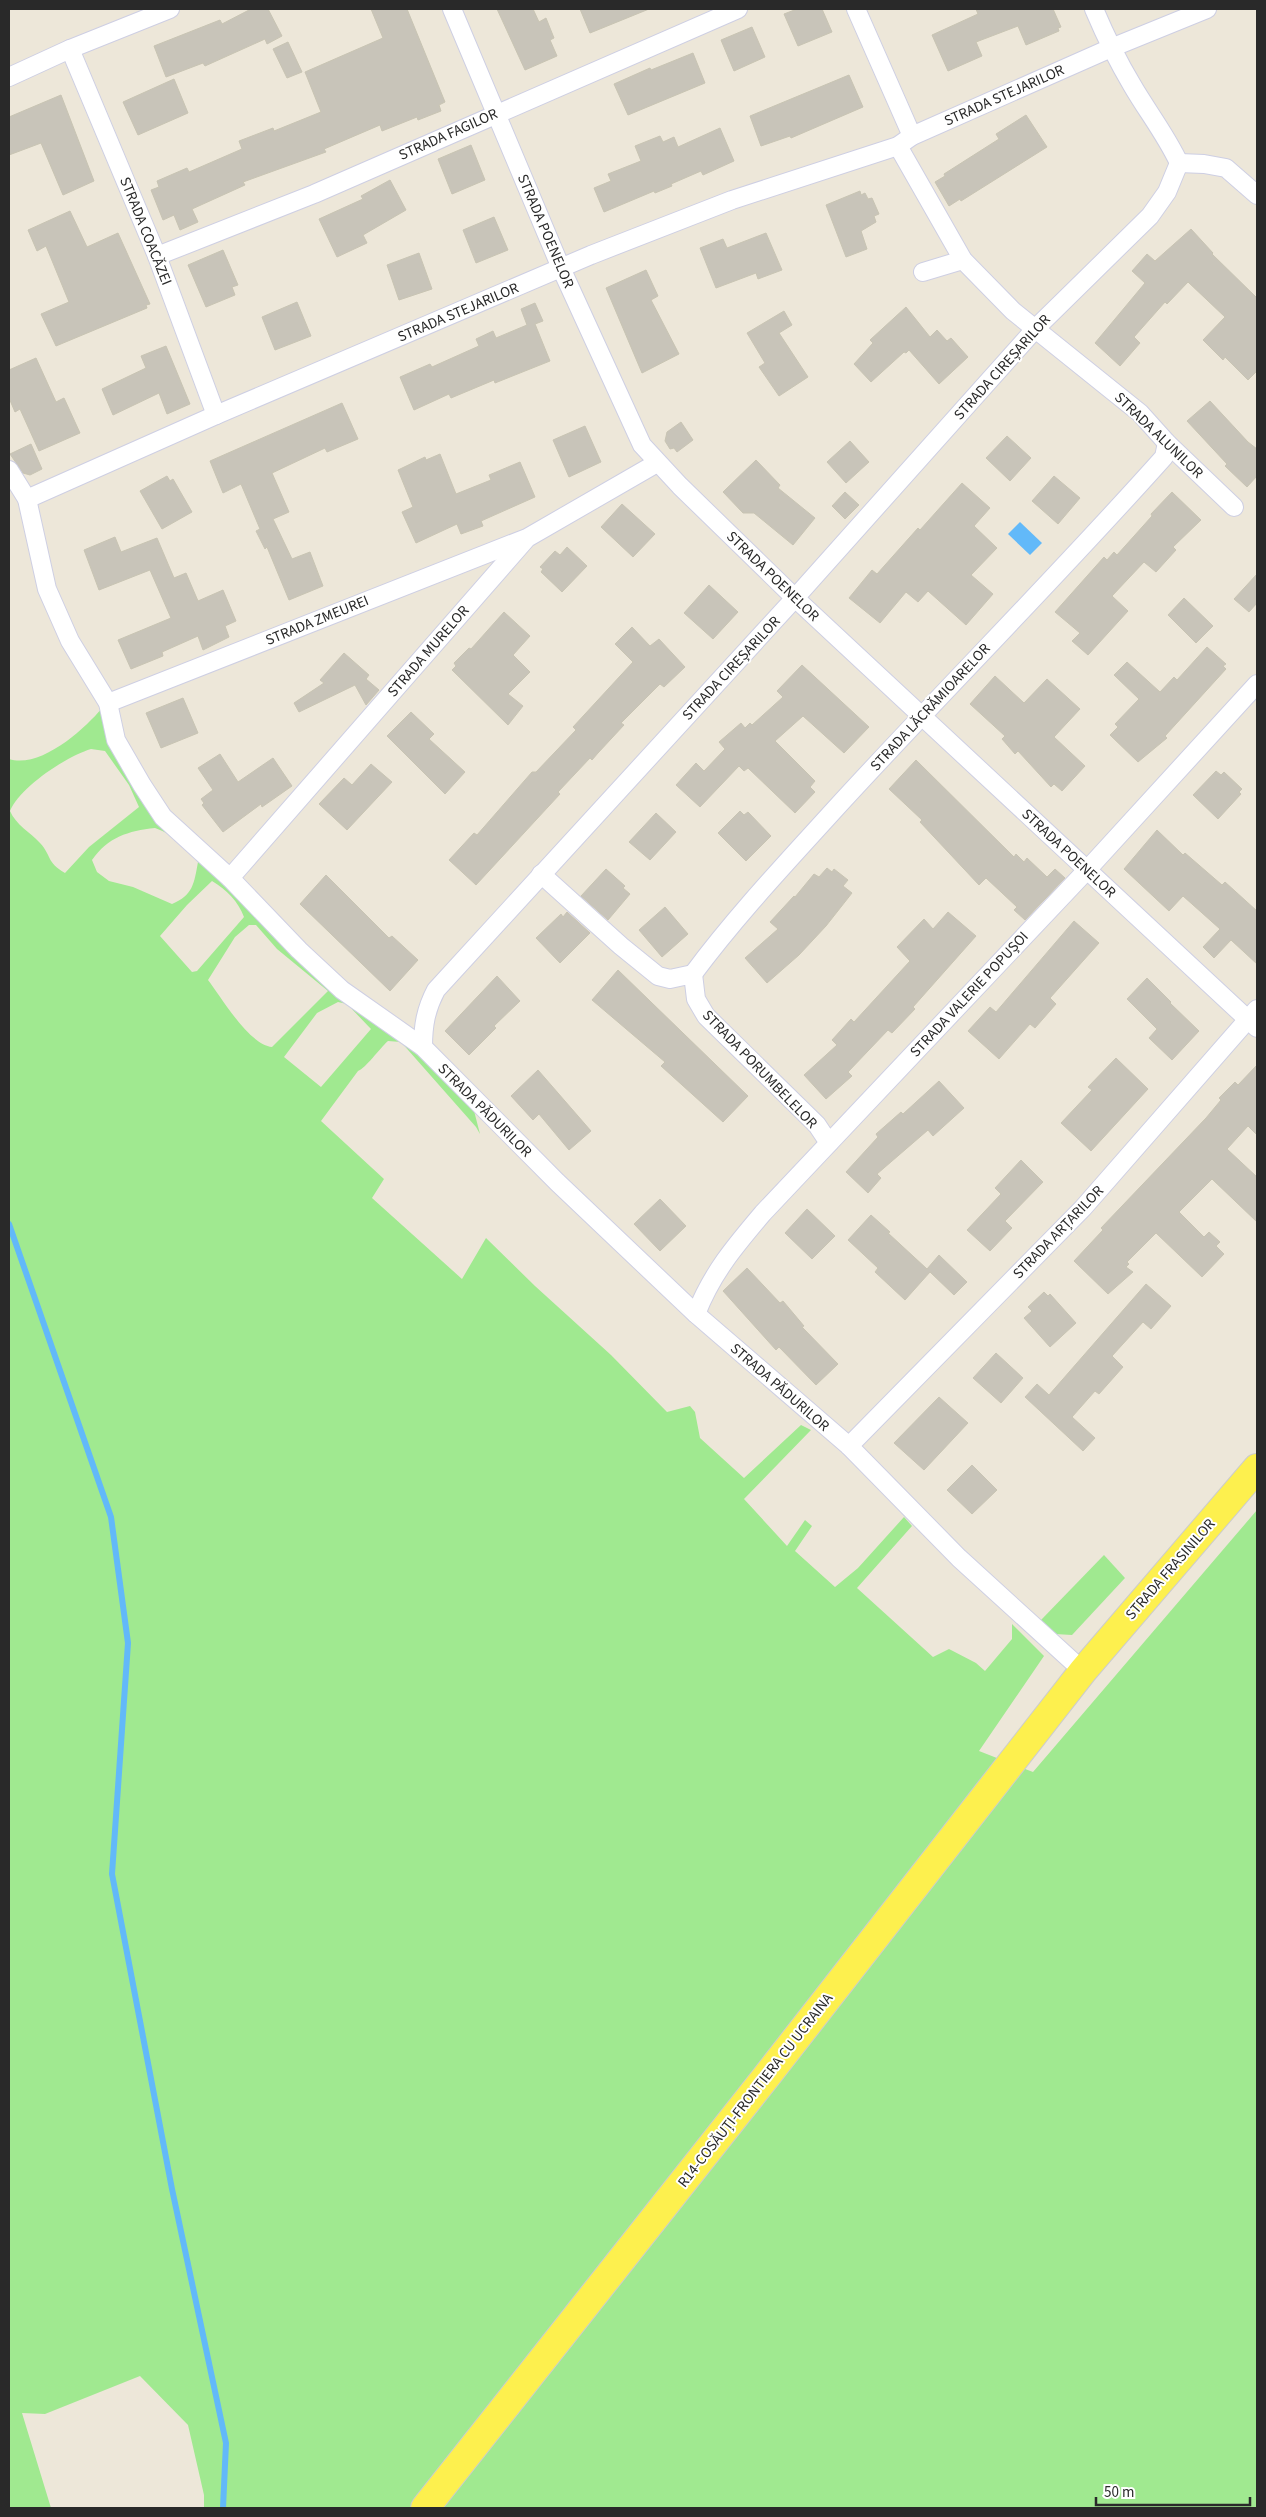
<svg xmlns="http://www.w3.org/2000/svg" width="1266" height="2517" viewBox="0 0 1266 2517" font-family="'Source Sans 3',sans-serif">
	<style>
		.green { fill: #a0e990; fill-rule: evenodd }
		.water { fill: #62b9f9 }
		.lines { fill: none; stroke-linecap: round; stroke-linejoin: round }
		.stream { stroke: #62b9f9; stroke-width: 6 }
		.building { fill: #c8c4b9; stroke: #c8c4b3 }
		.street-casing { stroke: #cecfe3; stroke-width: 20 }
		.primary-casing { stroke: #ccc; stroke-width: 30 }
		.street { stroke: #fff; stroke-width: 18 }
		.primary { stroke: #fdf04e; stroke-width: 28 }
		.labels { text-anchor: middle; stroke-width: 4; stroke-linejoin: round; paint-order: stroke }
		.street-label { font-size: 15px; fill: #292929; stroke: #fff }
	</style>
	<rect width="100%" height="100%" fill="#ede7d9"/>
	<g class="green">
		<path d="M 102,708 L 143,794 L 472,1103 L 480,1134 L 476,1127 L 401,1042 L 388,1041 C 379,1049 366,1068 358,1071 L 321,1121 L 384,1179 L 372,1198 L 462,1279 L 486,1238 L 535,1286 L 611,1355 L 667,1412 L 690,1406 L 695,1412 L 700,1438 L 744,1478 L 801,1425 L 811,1430 L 744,1499 L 787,1546 L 805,1520 L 812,1526 L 795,1551 L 835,1587 L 858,1568 L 904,1517 L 912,1526 L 857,1588 L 933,1657 L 949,1649 L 976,1663 L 985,1671 L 1012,1639 L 1012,1624 L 1044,1656 L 979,1751 L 1033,1772 L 1257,1510 L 1257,2508 L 204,2508 L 204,2495 L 188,2425 L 140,2376 L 45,2414 L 22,2413 L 51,2508 L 9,2508 L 9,759 C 40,769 84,730 102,708 ZM 91,749 L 105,751 L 129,785 L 139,807 L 89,847 L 65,873 C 46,862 52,856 40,843 C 30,832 16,825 10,811 C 20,787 67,756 91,749 ZM 155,828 C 174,835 187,846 198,862 C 194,884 193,895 172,904 L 133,887 L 109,881 L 97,872 L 92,860 C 108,837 128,831 155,828 ZM 212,881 C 227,890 238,901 244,917 L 197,971 L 192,972 L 160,936 L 187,905 ZM 249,925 L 256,925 L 277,949 L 328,991 L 272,1047 C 249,1045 222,998 208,980 L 235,937 ZM 338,1002 L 347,1004 L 371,1029 L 321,1087 L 284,1057 L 317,1013 Z"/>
		<path d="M 1104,1555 L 1125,1578 L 1072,1635 L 1055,1634 L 1041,1620 Z"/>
	</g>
	<path class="water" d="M 1020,522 L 1042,543 L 1030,555 L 1008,534 Z"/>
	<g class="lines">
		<path class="stream" d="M 9,1224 L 111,1517 L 128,1643 L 112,1874 L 172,2189 L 226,2443 L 223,2508"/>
	</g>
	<g class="building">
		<path d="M 251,9 L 268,9 L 282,36 L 267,44 L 265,39 L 205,66 L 203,63 L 166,77 L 154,46 L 220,20 L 222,24 Z"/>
		<path d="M 371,9 L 407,9 L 445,102 L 439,105 L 441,111 L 418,120 L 417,117 L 382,131 L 380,125 L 324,149 L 326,152 L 243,182 L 245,185 L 192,209 L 198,222 L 180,230 L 174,215 L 163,220 L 151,190 L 159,187 L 157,181 L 187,168 L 189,172 L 242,149 L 239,141 L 273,128 L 274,131 L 321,112 L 305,72 L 383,38 Z"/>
		<path d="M 497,9 L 533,9 L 539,22 L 546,18 L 554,38 L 550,40 L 557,56 L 525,70 Z"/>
		<path d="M 580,9 L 649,9 L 590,33 Z"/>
		<path d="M 797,9 L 822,9 L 832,32 L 798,46 L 784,14 Z"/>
		<path d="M 976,9 L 1053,9 L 1061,27 L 1058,28 L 1059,31 L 1026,45 L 1018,26 L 976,42 L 982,56 L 948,71 L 932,35 L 978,14 Z"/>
		<path d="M 752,27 L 765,57 L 734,71 L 721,40 Z"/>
		<path d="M 288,42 L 302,72 L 287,78 L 273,49 Z"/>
		<path d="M 693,53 L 705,83 L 628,115 L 614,84 L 650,68 L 651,70 Z"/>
		<path d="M 849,75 L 863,107 L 791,138 L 790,136 L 761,146 L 750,116 Z"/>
		<path d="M 174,79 L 188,113 L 138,135 L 123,102 Z"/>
		<path d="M 61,95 L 94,181 L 63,195 L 41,143 L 9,155 L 9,117 Z"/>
		<path d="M 1026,115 L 1047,147 L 961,201 L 960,199 L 949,206 L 935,182 L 945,176 L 944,174 L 999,139 L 996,134 Z"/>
		<path d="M 720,128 L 734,161 L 703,175 L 701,171 L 671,184 L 672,186 L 655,193 L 654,191 L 604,212 L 594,188 L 611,181 L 608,174 L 641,161 L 635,146 L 660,136 L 663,142 L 674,137 L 678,147 Z"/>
		<path d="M 471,145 L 485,180 L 452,194 L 438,159 Z"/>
		<path d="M 390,180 L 406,210 L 363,235 L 367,243 L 337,257 L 319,219 L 363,199 L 361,196 Z"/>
		<path d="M 860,191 L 861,195 L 865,193 L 868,199 L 872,198 L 879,214 L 874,216 L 876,222 L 861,231 L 867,249 L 846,257 L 826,205 Z"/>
		<path d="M 70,211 L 87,247 L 118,233 L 150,304 L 146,305 L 147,308 L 56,346 L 41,314 L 69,302 L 46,246 L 37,251 L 28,230 Z"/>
		<path d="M 494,217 L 508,250 L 476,263 L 463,230 Z"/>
		<path d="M 1191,229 L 1213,253 L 1212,254 L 1257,298 L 1257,371 L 1248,380 L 1225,357 L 1223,360 L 1203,340 L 1225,317 L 1188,282 L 1167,304 L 1165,302 L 1134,337 L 1140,343 L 1120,366 L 1095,343 L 1145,283 L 1132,271 L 1147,254 L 1155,261 Z"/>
		<path d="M 766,233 L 782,270 L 758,279 L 756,273 L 716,288 L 700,248 L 723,239 L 727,248 Z"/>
		<path d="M 223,250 L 238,285 L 232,287 L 235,295 L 206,307 L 188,265 Z"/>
		<path d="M 419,253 L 432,289 L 399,300 L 387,265 Z"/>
		<path d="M 646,270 L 658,296 L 651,300 L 679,354 L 642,373 L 606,288 Z"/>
		<path d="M 297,302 L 311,336 L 275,350 L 262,317 Z"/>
		<path d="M 535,303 L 543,321 L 535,324 L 550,361 L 495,383 L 494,380 L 451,398 L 449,394 L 414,410 L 400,377 L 430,364 L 432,367 L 479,346 L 476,339 L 493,331 L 496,338 L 527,325 L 521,309 Z"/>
		<path d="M 906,307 L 930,337 L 937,330 L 947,341 L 951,338 L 968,357 L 939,384 L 909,350 L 906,353 L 904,352 L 871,382 L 854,364 L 873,343 L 870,340 Z"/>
		<path d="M 784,311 L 792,325 L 779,333 L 808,377 L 779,396 L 759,367 L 765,363 L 747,333 Z"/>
		<path d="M 166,346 L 190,404 L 167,414 L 159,393 L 113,415 L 102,389 L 146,368 L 141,356 Z"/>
		<path d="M 36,358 L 56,402 L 64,398 L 80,433 L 39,451 L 20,409 L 15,412 L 9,398 L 9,370 Z"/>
		<path d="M 1210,401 L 1248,442 L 1257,449 L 1257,476 L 1247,487 L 1225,466 L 1227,464 L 1187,421 Z"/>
		<path d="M 342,403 L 358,439 L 327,452 L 325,448 L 272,473 L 289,512 L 273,519 L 292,559 L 310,552 L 323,586 L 289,600 L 267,547 L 265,549 L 256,531 L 260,529 L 241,484 L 223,493 L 210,461 Z"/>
		<path d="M 681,422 L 693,440 L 677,452 L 674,448 L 670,449 L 665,441 L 667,432 Z"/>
		<path d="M 585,426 L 601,462 L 569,477 L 553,440 Z"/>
		<path d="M 1007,436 L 1031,458 L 1010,481 L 986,458 Z"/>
		<path d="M 850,441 L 869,462 L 846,483 L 827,462 Z"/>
		<path d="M 31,444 L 42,469 L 30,475 L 23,473 L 10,454 Z"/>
		<path d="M 440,454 L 456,494 L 491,480 L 489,475 L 520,462 L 535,497 L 481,521 L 483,526 L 461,534 L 457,524 L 416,543 L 402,512 L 413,507 L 398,470 L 425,457 L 426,460 Z"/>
		<path d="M 756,460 L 780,485 L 778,488 L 815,518 L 793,545 L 754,513 L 743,513 L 723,492 Z"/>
		<path d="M 167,476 L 170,481 L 173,479 L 192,512 L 162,529 L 140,491 Z"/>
		<path d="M 1054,476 L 1080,498 L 1058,524 L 1032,501 Z"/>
		<path d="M 962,483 L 990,508 L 974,526 L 997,548 L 971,575 L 993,594 L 966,625 L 928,591 L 918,602 L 906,592 L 880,623 L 849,598 L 872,570 L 877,574 L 918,528 L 920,530 Z"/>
		<path d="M 845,492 L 859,505 L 845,519 L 832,506 Z"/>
		<path d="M 1172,492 L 1201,520 L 1173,547 L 1176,550 L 1156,572 L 1144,562 L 1112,596 L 1128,611 L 1088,655 L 1072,641 L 1080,633 L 1055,612 L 1104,557 L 1107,560 L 1114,552 L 1117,555 L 1152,516 L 1151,514 Z"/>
		<path d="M 622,504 L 655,534 L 633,557 L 601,527 Z"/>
		<path d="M 115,537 L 121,552 L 157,538 L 174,578 L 186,573 L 198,601 L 223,590 L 236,621 L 225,626 L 229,637 L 203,650 L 198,636 L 162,652 L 163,656 L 131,669 L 118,640 L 171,618 L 150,570 L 99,590 L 84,550 Z"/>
		<path d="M 567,547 L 587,566 L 562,592 L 541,572 L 543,569 L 540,567 L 555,551 L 560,555 Z"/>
		<path d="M 1257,574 L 1257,603 L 1249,612 L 1234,599 Z"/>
		<path d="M 709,585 L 738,612 L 713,639 L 684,613 Z"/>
		<path d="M 1184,598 L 1213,626 L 1196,643 L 1168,615 Z"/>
		<path d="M 504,612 L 530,636 L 513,655 L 530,672 L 508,694 L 523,706 L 508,725 L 452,670 L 456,666 L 454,663 L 469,648 L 471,649 Z"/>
		<path d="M 632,627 L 650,646 L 659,639 L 685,667 L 664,687 L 660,684 L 621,723 L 624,725 L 598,753 L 592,760 L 590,758 L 558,792 L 560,794 L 476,885 L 449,860 L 474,833 L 477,835 L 532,772 L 536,772 L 576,730 L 573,727 L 633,662 L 615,644 Z"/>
		<path d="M 1207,647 L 1226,664 L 1223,666 L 1226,669 L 1165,736 L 1167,738 L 1138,762 L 1110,735 L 1118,727 L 1115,724 L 1139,699 L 1114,675 L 1127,662 L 1160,692 L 1174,677 L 1177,680 Z"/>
		<path d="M 344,653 L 369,675 L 366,679 L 379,690 L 366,705 L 355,685 L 299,712 L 294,703 L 324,683 L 320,680 Z"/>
		<path d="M 802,665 L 869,727 L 844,753 L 803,716 L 775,741 L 815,781 L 810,787 L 815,792 L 795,813 L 748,768 L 744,771 L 739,766 L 700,807 L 676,785 L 696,763 L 704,771 L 725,749 L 719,742 L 741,723 L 745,728 L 750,723 L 752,725 L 783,697 L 777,691 Z"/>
		<path d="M 995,676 L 1024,703 L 1047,679 L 1080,709 L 1054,737 L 1085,766 L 1062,791 L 1054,784 L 1051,787 L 1018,751 L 1015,754 L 1002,739 L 1005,736 L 970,704 Z"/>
		<path d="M 183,698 L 198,733 L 161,748 L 146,713 Z"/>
		<path d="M 411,712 L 434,734 L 429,739 L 465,772 L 445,794 L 387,736 Z"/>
		<path d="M 220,754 L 238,782 L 273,758 L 292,786 L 262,807 L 261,804 L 223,832 L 202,805 L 204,803 L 201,799 L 213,790 L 198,768 Z"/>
		<path d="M 916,760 L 1014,857 L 1016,854 L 1024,862 L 1027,858 L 1047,877 L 1055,869 L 1065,878 L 1025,920 L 1014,910 L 1017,907 L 986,878 L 979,885 L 920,822 L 922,820 L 889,789 Z"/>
		<path d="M 371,764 L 392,782 L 347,830 L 319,804 L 344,778 L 352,785 Z"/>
		<path d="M 1216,771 L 1221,775 L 1224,772 L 1242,789 L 1239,792 L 1241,794 L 1218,819 L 1193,795 Z"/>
		<path d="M 740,811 L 744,815 L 748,812 L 771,836 L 746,861 L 718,833 Z"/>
		<path d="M 656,813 L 676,832 L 650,860 L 629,842 Z"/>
		<path d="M 1157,830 L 1183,855 L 1185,853 L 1222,885 L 1225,882 L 1257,911 L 1257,964 L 1231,940 L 1214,958 L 1203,947 L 1220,929 L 1183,896 L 1169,911 L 1124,869 Z"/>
		<path d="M 827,868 L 832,872 L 834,869 L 848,880 L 843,886 L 852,893 L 826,926 L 799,955 L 767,983 L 745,958 L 778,929 L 770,922 L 794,896 L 795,897 L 814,874 L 819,877 Z"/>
		<path d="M 606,869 L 625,886 L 623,888 L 630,894 L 608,920 L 581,896 Z"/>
		<path d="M 326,875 L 389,938 L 392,936 L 418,960 L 390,991 L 300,904 Z"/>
		<path d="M 665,907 L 688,934 L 662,957 L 639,930 Z"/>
		<path d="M 567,912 L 590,933 L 560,963 L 536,938 L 561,914 L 563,917 Z"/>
		<path d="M 948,912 L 976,936 L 913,1007 L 915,1009 L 892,1033 L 888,1030 L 848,1072 L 852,1076 L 826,1099 L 804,1075 L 837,1045 L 832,1040 L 851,1019 L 854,1022 L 910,961 L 897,947 L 924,919 L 933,929 Z"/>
		<path d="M 1074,921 L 1099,943 L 1050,998 L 1056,1004 L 1035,1028 L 1030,1024 L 999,1059 L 968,1031 L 990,1007 L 996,1012 Z"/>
		<path d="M 618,970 L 748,1096 L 723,1122 L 661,1066 L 665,1062 L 592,1000 Z"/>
		<path d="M 497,976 L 520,1001 L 494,1026 L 496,1028 L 469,1055 L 445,1031 Z"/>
		<path d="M 1147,978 L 1171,1002 L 1170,1003 L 1199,1031 L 1172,1060 L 1149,1038 L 1157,1029 L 1127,999 Z"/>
		<path d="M 1116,1058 L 1148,1089 L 1091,1151 L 1061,1123 L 1092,1090 L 1088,1087 Z"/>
		<path d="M 1257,1065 L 1257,1135 L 1248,1126 L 1227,1149 L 1257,1177 L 1257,1222 L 1212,1179 L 1179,1212 L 1204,1237 L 1209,1232 L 1220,1242 L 1216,1246 L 1224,1254 L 1202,1277 L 1156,1233 L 1127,1262 L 1129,1264 L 1126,1267 L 1133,1272 L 1108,1294 L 1074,1261 L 1103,1230 L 1101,1228 L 1206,1118 L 1221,1100 L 1219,1098 L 1235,1082 L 1238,1085 Z"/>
		<path d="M 538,1070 L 591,1131 L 569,1150 L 539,1114 L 533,1120 L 511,1096 Z"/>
		<path d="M 939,1081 L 964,1108 L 933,1136 L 928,1130 L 877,1174 L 881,1178 L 868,1193 L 846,1172 L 878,1137 L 876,1134 L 901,1112 L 903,1114 Z"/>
		<path d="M 1021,1160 L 1043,1182 L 1005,1221 L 1012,1228 L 990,1251 L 967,1230 L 1001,1194 L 995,1188 Z"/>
		<path d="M 660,1199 L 686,1226 L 660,1251 L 634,1224 Z"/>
		<path d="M 807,1209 L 835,1236 L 812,1259 L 785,1233 Z"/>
		<path d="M 871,1215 L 890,1232 L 888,1233 L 927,1269 L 939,1255 L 967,1282 L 954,1295 L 930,1272 L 905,1300 L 875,1272 L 878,1268 L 848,1240 Z"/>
		<path d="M 747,1268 L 780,1303 L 783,1301 L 804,1326 L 802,1327 L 838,1364 L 816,1385 L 779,1347 L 776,1350 L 723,1291 Z"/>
		<path d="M 1146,1284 L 1171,1306 L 1151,1329 L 1143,1322 L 1112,1356 L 1123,1367 L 1099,1394 L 1095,1391 L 1072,1417 L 1095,1438 L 1083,1451 L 1025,1397 L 1037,1384 L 1049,1395 Z"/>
		<path d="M 1044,1292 L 1048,1296 L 1050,1294 L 1076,1323 L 1050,1347 L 1024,1318 L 1032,1311 L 1028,1307 Z"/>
		<path d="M 996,1353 L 1023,1378 L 1001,1403 L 973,1378 Z"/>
		<path d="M 939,1397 L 968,1423 L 924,1470 L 894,1443 Z"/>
		<path d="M 972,1465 L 997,1490 L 972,1514 L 947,1490 Z"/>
	</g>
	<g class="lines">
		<defs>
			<g id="street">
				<path d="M 452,9 L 561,268 L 642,445 L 680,486 L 795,598 L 1257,1028"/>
				<path d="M 856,9 L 912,136"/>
				<path d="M 1094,9 C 1105,35 1117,60 1132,85 C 1147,111 1166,135 1179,163"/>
				<path d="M 70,49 L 157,256 L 216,415"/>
				<path d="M 9,77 L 70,49 L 170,9"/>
				<path d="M 898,146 L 963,260 L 1013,311 L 1140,413 L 1167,443 L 1234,507"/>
				<path d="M 1179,163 L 1204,164 L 1226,168 L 1257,195"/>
				<path d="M 157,256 L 314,194 L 738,9"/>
				<path d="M 923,272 L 963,260"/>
				<path d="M 9,470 L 27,499 L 47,589 L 70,641 L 108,703 L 116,740 L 142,785 L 163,817 L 230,878 L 299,950 L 342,990 L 423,1047 L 557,1182 L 696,1314 L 849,1446 L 959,1558 L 1083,1671"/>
				<path d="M 27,499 L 216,415 L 591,255 L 732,200 L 898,146 L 912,136 L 1111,48 L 1207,9"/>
				<path d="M 108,703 L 524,539"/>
				<path d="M 541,874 L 621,946 L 658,976 L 670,979 L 693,974 L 696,999 L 706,1016 L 817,1125 L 829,1143"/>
				<path d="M 230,878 L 527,538 L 657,463"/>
				<path d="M 693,974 C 736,916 787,862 836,808 C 944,690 1057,577 1164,457 L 1167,443"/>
				<path d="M 423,1047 C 423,1025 426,1009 436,990 L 795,598 L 1036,328 L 1150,216 L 1167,192 L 1179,163"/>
				<path d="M 696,1314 C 712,1273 735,1246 763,1213 L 1087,870 L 1257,684"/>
				<path d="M 849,1446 L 1083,1208 L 1257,1009"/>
			</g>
			<path id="primary" d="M 425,2508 L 766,2077 L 1083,1671 L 1257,1468"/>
		</defs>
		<use href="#street" class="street-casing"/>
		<use href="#primary" class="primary-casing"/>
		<use href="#street" class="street"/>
		<use href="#primary" class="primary"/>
	</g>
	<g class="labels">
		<g class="street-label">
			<text transform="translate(1004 95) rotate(-24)" y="5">STRADA STEJARILOR</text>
			<text transform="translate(448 134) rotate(-24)" y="5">STRADA FAGILOR</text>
			<text transform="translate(146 231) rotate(68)" y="5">STRADA COACĂZEI</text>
			<text transform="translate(546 231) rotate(67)" y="5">STRADA POENELOR</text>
			<text transform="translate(458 312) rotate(-23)" y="5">STRADA STEJARILOR</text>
			<text transform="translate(1002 367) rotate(-48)" y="5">STRADA CIREȘARILOR</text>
			<text transform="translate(1159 435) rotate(44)" y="5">STRADA ALUNILOR</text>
			<text transform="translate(773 576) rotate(44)" y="5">STRADA POENELOR</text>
			<text transform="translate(317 620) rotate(-22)" y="5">STRADA ZMEUREI</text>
			<text transform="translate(428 651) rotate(-49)" y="5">STRADA MURELOR</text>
			<text transform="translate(731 668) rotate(-47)" y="5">STRADA CIREȘARILOR</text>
			<text transform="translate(930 707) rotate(-47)" y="5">STRADA LĂCRĂMIOARELOR</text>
			<text transform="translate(1069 853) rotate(43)" y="5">STRADA POENELOR</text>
			<text transform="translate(969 994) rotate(-47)" y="5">STRADA VALERIE POPUȘOI</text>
			<text transform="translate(760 1069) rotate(46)" y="5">STRADA PORUMBELELOR</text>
			<text transform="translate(485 1110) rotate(45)" y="5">STRADA PĂDURILOR</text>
			<text transform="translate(1058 1232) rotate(-46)" y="5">STRADA ARȚARILOR</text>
			<text transform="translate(780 1387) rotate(41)" y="5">STRADA PĂDURILOR</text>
			<text transform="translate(1170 1569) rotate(-49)" y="5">STRADA FRASINILOR</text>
			<text transform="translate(755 2090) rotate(-52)" y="5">R14-COSĂUȚI-FRONTIERA CU UCRAINA</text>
		</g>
	</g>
	<rect width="1266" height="2517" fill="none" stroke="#292929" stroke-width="20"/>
	<path d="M1096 2497v8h154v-8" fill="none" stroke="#292929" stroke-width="2.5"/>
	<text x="1104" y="2497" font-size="15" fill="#292929" stroke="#ffffff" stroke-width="4" paint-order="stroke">50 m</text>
</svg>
